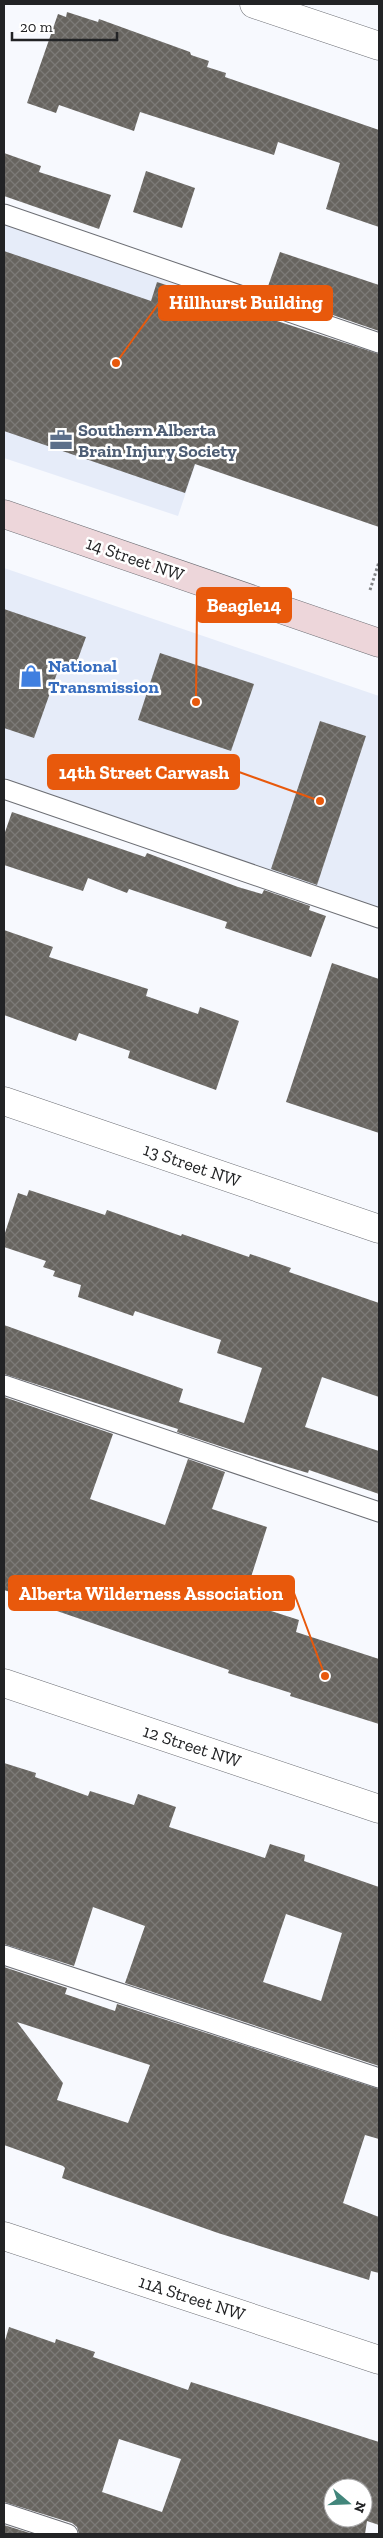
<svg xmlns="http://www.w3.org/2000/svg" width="383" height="2538" viewBox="0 0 383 2538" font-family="'Zilla Slab',serif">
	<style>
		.built { fill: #e6ecf9 }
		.building { fill: url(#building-cross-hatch); fill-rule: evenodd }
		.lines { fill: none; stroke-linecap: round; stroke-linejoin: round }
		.lane-casing { stroke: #6c6e74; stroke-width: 21 }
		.street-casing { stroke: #6c6e74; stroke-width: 29 }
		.secondary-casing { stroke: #6c6e74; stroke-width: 29 }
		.path { stroke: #828487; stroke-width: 3; stroke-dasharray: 2.5 2.5; stroke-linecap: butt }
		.lane { stroke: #fff; stroke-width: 19 }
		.street { stroke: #fff; stroke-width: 28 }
		.secondary { stroke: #edd6da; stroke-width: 28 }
		.labels { text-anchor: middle; stroke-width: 5; stroke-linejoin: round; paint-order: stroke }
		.service-label { font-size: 18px; font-weight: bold; fill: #4e5e75; stroke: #fff; text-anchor: start }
		.street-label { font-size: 18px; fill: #222325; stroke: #fff }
		.shop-label { font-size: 18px; font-weight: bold; fill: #366cbe; stroke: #fff; text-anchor: start }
		.leader { fill: none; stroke: #e8590c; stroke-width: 2 }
		.callout-dot { fill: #e8590c; stroke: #fff; stroke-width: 2 }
		.callout { fill: #e8590c; stroke: #e8590c; stroke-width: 2 }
		.callout-label { font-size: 19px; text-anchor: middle; font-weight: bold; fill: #fff }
	</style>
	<defs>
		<pattern id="building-cross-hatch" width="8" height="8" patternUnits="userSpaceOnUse" patternTransform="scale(1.25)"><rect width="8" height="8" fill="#67645f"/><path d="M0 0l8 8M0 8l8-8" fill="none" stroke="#7c7a77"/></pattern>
	</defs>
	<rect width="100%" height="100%" fill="#f7f9fe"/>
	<g class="built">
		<path d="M 4,218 L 251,298 L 178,516 L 4,458 Z"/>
		<path d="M 4,568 L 379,696 L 379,920 L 4,788 Z"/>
	</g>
	<g class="building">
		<path d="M 67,12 L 98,22 L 99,19 L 190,52 L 191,55 L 209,61 L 207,67 L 226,73 L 225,77 L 379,130 L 379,227 L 326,209 L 340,163 L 278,142 L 274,155 L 140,112 L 134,131 L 59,105 L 56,113 L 27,103 L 58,14 L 66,17 Z"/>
		<path d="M 4,153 L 41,166 L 39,172 L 111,195 L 99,229 L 4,196 Z"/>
		<path d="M 146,171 L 195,188 L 182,228 L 133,212 Z"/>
		<path d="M 4,251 L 151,301 L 157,282 L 379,354 L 379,527 L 195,464 L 185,493 L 4,431 Z"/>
		<path d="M 280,252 L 379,285 L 379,331 L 266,292 Z"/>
		<path d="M 4,609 L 86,637 L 75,667 L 61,662 L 34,738 L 4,728 Z"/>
		<path d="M 160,653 L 254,684 L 231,751 L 138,720 Z"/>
		<path d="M 320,721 L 366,736 L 317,885 L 271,869 Z"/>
		<path d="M 12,812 L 145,857 L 147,853 L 238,887 L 262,894 L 264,890 L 310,906 L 309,910 L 326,916 L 311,957 L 225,928 L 227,922 L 129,889 L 127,893 L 88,878 L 83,891 L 4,865 L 4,835 Z"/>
		<path d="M 4,930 L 53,947 L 49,957 L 148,989 L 146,996 L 198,1014 L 200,1007 L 239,1021 L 216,1090 L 128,1058 L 130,1051 L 79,1033 L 76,1041 L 4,1015 Z"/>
		<path d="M 332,963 L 379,979 L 379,1133 L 286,1102 Z"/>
		<path d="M 29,1190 L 105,1215 L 107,1210 L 181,1236 L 182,1234 L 249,1257 L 250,1254 L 291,1268 L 289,1272 L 379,1303 L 379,1397 L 322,1377 L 305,1427 L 379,1451 L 379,1494 L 309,1470 L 308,1473 L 232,1450 L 177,1432 L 178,1429 L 4,1374 L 4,1325 L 183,1389 L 179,1402 L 244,1423 L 262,1368 L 217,1353 L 221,1340 L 135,1311 L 133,1316 L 78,1297 L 81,1285 L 53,1276 L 55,1271 L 43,1267 L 46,1261 L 4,1247 L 4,1236 L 18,1193 L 27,1196 Z"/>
		<path d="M 4,1397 L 113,1434 L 90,1499 L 165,1525 L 188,1459 L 225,1472 L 212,1509 L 267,1527 L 243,1602 L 299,1620 L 296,1632 L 379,1659 L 379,1724 L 290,1696 L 291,1693 L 228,1673 L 229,1670 L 57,1611 L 58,1608 L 4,1590 Z"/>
		<path d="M 4,1763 L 36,1773 L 35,1777 L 88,1796 L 90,1791 L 134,1805 L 138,1794 L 176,1807 L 169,1827 L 265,1858 L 270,1844 L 305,1855 L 304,1861 L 379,1887 L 379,2066 L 125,1983 L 145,1926 L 93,1907 L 74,1966 L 4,1944 ZM 286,1914 L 342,1933 L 321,2001 L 263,1982 Z"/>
		<path d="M 4,1967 L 67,1988 L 65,1994 L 115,2011 L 117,2004 L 379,2089 L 379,2139 L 365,2135 L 343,2203 L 379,2217 L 379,2273 L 371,2271 L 369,2280 L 218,2233 L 62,2178 L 65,2168 L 63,2166 L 4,2145 ZM 17,2022 L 150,2065 L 128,2123 L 57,2100 L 63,2083 Z"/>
		<path d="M 9,2327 L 55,2343 L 56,2339 L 95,2352 L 93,2357 L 188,2390 L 191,2382 L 379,2442 L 379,2525 L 367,2521 L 365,2534 L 79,2534 L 77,2527 L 72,2523 L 4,2502 L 4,2344 ZM 119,2439 L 181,2459 L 162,2512 L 102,2492 ZM 333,2488 L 363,2488 L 363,2518 L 333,2518 Z"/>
		<path d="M 4,2525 L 33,2534 L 4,2534 Z"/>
	</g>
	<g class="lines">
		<defs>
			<g id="lane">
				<path d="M 4,214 L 379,343"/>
				<path d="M 4,789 L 379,918"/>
				<path d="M 4,1385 L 379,1512"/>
				<path d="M 4,1955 L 379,2078"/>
				<path d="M 4,2513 L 68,2534"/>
			</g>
			<g id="street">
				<path d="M 254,4 L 379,46"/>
				<path d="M 4,1101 L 379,1229"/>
				<path d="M 4,1683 L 379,1809"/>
				<path d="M 4,2236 L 379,2360"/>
			</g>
			<path id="secondary" d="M 4,514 L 379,643"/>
		</defs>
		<use href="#lane" class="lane-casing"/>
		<use href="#street" class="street-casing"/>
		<use href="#secondary" class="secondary-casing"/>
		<path class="path" d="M 370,590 L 379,562"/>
		<use href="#lane" class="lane"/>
		<use href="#street" class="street"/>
		<use href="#secondary" class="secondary"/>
	</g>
	<defs>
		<symbol id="office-bare" viewBox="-9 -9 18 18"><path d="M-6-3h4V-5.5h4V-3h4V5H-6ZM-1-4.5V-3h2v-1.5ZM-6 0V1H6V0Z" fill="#5c6f8a" stroke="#fff" stroke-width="2.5" paint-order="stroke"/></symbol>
		<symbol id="shop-bare" viewBox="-9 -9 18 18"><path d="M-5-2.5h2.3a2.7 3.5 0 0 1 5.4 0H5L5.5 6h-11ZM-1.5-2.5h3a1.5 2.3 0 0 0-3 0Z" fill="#3f7fe0" stroke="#fff" stroke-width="2.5" paint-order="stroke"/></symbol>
	</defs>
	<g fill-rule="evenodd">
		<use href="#office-bare" x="45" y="424" width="32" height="32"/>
		<use href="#shop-bare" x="15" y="660" width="32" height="32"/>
	</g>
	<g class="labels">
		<g class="service-label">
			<text x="78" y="436">Southern Alberta<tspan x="78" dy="21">Brain Injury Society</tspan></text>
		</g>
		<g class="street-label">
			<text transform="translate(135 559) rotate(19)" y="6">14 Street NW</text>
			<text transform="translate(192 1165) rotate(19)" y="6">13 Street NW</text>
			<text transform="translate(192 1746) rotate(18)" y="6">12 Street NW</text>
			<text transform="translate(192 2298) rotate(18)" y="6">11A Street NW</text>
		</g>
		<g class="shop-label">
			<text x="48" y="672">National<tspan x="48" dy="21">Transmission</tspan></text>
		</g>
	</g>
	<path class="leader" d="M116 363L159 303M196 702L197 605M320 801L239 772M325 1676L294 1593"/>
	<g class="callout-dot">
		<circle cx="116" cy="363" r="5"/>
		<circle cx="196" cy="702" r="5"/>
		<circle cx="320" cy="801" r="5"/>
		<circle cx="325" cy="1676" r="5"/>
	</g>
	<g class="callout">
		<rect x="159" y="286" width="173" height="34" rx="5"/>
		<rect x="197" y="588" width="94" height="34" rx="5"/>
		<rect x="48" y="755" width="191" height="34" rx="5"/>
		<rect x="9" y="1576" width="285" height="34" rx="5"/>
	</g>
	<g class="callout-label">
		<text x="246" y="309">Hillhurst Building</text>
		<text x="244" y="612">Beagle14</text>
		<text x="144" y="779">14th Street Carwash</text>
		<text x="151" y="1600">Alberta Wilderness Association</text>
	</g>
	<rect width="383" height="2538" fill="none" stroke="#222325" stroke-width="10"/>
	<g transform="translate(348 2503) rotate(109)"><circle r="24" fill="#ffffff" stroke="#a7a7a8"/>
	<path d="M0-4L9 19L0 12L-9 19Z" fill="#42867b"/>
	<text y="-8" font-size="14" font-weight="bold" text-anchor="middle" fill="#222325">N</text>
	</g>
	<path d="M12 32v8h105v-8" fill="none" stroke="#222325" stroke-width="2.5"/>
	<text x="20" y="32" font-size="15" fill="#222325" stroke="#ffffff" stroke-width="4" paint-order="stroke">20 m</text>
</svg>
